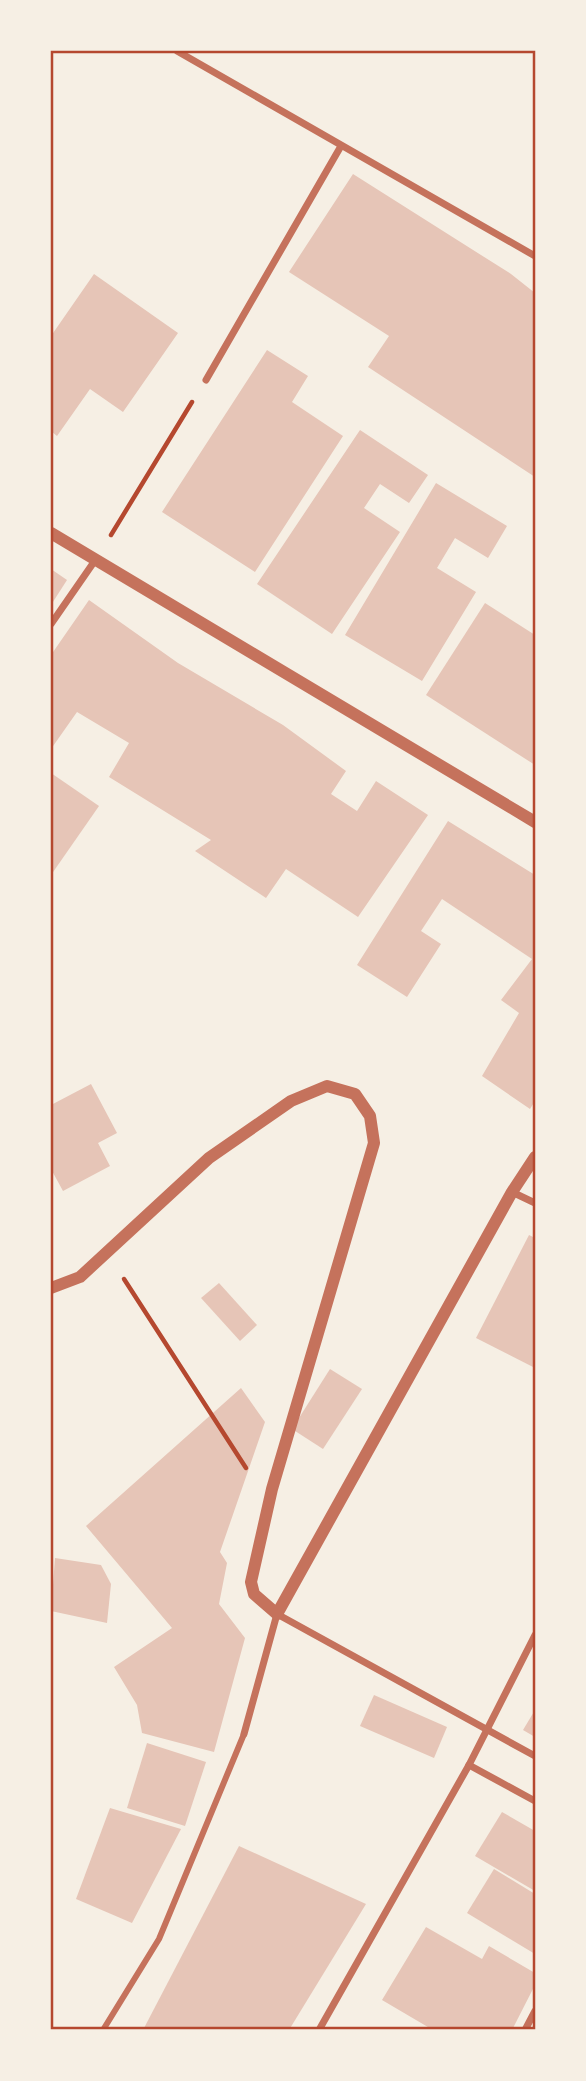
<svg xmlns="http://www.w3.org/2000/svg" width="586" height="2081" viewBox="0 0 586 2081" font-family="Jost,sans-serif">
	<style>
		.building { fill: #e6c5b7 }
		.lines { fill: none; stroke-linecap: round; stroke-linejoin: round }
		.path { stroke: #b5482f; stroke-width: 4.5 }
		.pedestrian { stroke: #c5725c; stroke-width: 6 }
		.minor { stroke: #c5725c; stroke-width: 7 }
		.tertiary { stroke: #c5725c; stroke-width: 12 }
		.neatline { fill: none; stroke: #b5482f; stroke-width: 2.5 }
	</style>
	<rect width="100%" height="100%" fill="#f6efe4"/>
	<g class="building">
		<path d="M 353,174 L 511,274 L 535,293 L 535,477 L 368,367 L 389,336 L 289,272 Z"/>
		<path d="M 94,274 L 178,333 L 123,412 L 90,389 L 57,436 L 51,431 L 51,336 Z"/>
		<path d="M 267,350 L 308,376 L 292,402 L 343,436 L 255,572 L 162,512 Z"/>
		<path d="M 360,430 L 428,475 L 409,503 L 380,484 L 364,508 L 400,532 L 332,634 L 257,584 Z"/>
		<path d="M 436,483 L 507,526 L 488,558 L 455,538 L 437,568 L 476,592 L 422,681 L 345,635 Z"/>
		<path d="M 51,569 L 67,580 L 51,605 Z"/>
		<path d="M 89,600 L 178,663 L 283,725 L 346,771 L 331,794 L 357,811 L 376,781 L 428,815 L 358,917 L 286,869 L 266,898 L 195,851 L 211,840 L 109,777 L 129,743 L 77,712 L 51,749 L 51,655 Z"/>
		<path d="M 485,603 L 535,635 L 535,765 L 426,695 Z"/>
		<path d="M 51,773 L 99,806 L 51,875 Z"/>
		<path d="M 448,821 L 535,875 L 535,1101 L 530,1109 L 482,1076 L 519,1013 L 501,1000 L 532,959 L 442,899 L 421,931 L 441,944 L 407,997 L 357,965 Z"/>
		<path d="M 91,1084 L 117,1133 L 98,1143 L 110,1166 L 63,1191 L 51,1169 L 51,1105 Z"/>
		<path d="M 529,1235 L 535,1238 L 535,1368 L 476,1338 Z"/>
		<path d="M 219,1283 L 257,1325 L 240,1341 L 201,1298 Z"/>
		<path d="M 330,1369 L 362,1389 L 323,1449 L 292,1429 Z"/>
		<path d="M 241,1388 L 265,1422 L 220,1552 L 227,1563 L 219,1604 L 245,1638 L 214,1752 L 142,1733 L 137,1705 L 114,1667 L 172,1628 L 86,1526 Z"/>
		<path d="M 55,1558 L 101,1565 L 111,1584 L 107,1623 L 51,1611 Z"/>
		<path d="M 374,1695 L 447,1727 L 434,1758 L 360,1726 Z"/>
		<path d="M 535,1710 L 535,1737 L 523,1730 Z"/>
		<path d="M 147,1743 L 206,1762 L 185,1826 L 127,1808 Z"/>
		<path d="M 110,1808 L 181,1829 L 132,1923 L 76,1899 Z"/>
		<path d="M 502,1812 L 535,1831 L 535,1891 L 475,1856 Z"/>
		<path d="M 239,1846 L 366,1904 L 289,2030 L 143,2030 Z"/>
		<path d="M 494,1869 L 535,1894 L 535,1954 L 467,1913 Z"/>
		<path d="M 426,1927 L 482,1959 L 489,1946 L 535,1973 L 535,1985 L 512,2030 L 433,2030 L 382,2000 Z"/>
	</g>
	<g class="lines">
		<g class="path">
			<path d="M 111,535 L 192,402"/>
			<path d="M 124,1279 L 246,1468"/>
		</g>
		<path class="pedestrian" d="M 103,2030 L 159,1939 L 244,1734"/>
		<g class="minor">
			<path d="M 177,51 L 535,256"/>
			<path d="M 206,380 L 341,146"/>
			<path d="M 51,624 L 96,559"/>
			<path d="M 512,1192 L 535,1203"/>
			<path d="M 244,1734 L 277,1614 L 535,1756"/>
			<path d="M 469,1765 L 535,1801"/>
			<path d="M 319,2030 L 469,1765 L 535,1635"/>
			<path d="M 525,2030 L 535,2011"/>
		</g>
		<g class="tertiary">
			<path d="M 51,533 L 535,822"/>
			<path d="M 51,1288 L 80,1277 L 209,1158 L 291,1101 L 327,1086 L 355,1094 L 370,1116 L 374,1143 L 272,1489 L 251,1582 L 254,1594 L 277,1614 L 512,1192 L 535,1157"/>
		</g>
	</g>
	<rect width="586" height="2081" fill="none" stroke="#f6efe4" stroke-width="105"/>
	<rect x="52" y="52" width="482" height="1976" class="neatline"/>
</svg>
